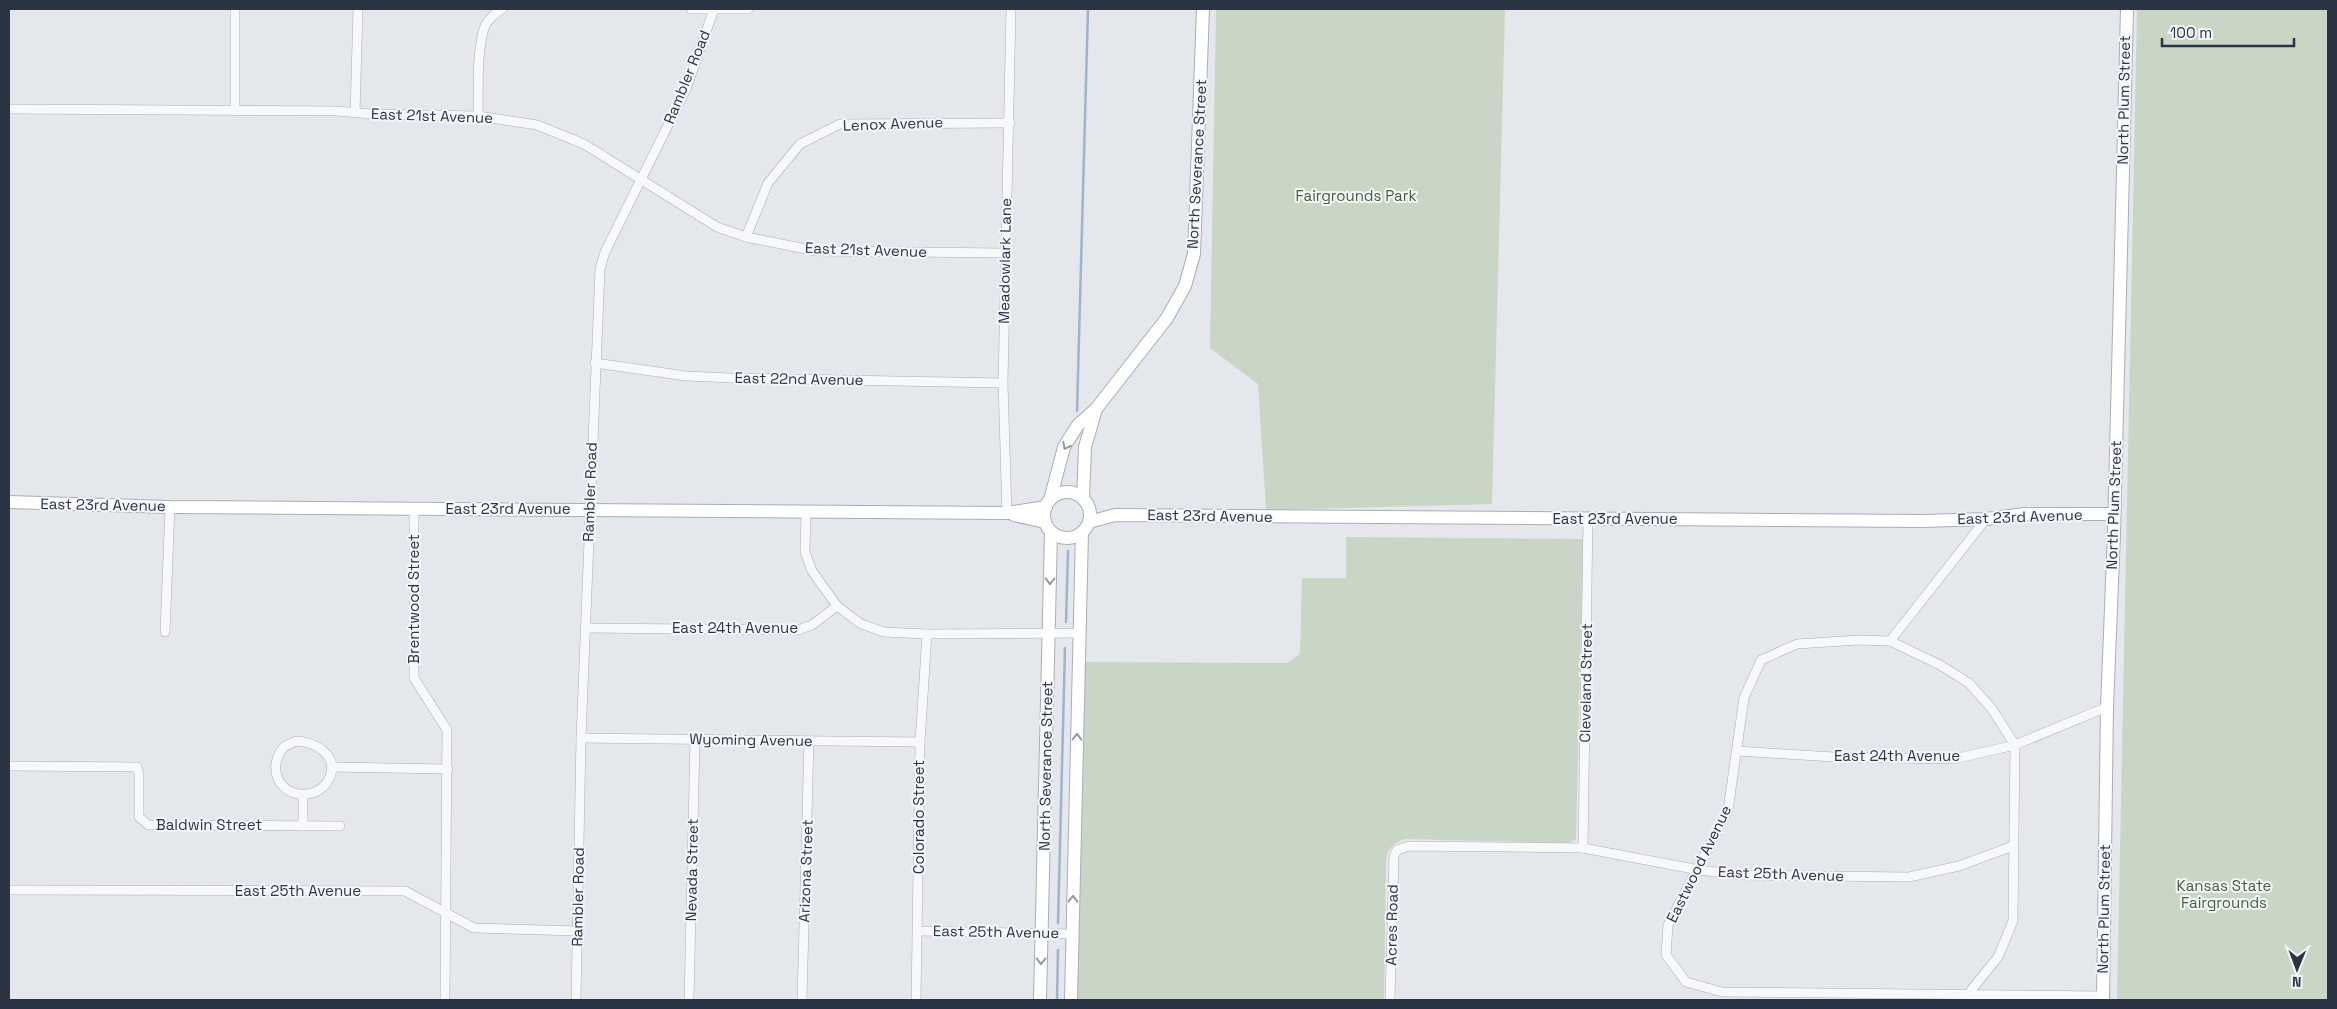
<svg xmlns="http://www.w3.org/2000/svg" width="2337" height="1009" viewBox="0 0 2337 1009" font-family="'Space Grotesk',sans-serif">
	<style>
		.green { fill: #c9d6c5 }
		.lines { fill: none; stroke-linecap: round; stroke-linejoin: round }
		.stream { stroke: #9fb4cc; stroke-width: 2.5 }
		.street-casing { stroke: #a9aeb7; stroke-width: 10 }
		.secondary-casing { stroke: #a9aeb7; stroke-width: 14 }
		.street { stroke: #f7f8fa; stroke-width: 9 }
		.secondary { stroke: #fff; stroke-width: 12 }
		.oneway { stroke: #959aa2 }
		.labels { text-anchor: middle; stroke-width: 4; stroke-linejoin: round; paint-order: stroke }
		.street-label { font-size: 15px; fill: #2b3445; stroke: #f4f6f9 }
		.park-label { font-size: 15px; fill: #3f6138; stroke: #f4f6f9 }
	</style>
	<rect width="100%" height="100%" fill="#e4e7ec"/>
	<g class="green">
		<path d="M 1216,9 L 1505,9 L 1492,504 L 1266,510 L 1258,384 L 1210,348 Z"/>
		<path d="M 2137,9 L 2328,9 L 2328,1000 L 2117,1000 Z"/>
		<path d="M 1346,537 L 1583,539 L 1576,839 L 1569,843 L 1405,839 C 1393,843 1387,849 1386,861 L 1384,1000 L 1076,1000 L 1084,662 L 1287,663 L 1300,654 L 1302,578 L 1346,578 Z"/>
	</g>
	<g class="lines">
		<g class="stream">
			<path d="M 1077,411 L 1088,9"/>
			<path d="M 1066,622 L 1068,551"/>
			<path d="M 1058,923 L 1065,648"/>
			<path d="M 1057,1000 L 1058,950"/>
		</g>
		<defs>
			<g id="street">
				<path d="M 691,9 L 748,9"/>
				<path d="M 9,109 L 336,111 L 372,114 L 478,116 L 537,125 L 584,144 L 717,227 L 746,237 L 816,251 L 1004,253"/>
				<path d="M 235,111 L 235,9"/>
				<path d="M 355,113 L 358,9"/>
				<path d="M 478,116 C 479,88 476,56 484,29 C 486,21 495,13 502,9"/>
				<path d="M 746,237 L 768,183 L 800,144 L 840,124 L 1010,123"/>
				<path d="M 595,363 L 686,376 L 731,378 L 1003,383"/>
				<path d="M 414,509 L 414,678 L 447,730 L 445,1000"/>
				<path d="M 806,511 L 805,552 L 812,571 L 837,606"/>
				<path d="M 1007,513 L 1003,383 L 1011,9"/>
				<path d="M 586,628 L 798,630 L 812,625 L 837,606 L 861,624 L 884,632 L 927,634 L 1080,633"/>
				<path d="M 165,632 L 170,507"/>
				<path d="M 1890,641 L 1986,519"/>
				<path d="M 581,738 L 920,742"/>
				<path d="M 296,741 C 316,742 340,756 329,779 C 326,785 320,790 315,792 C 285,803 264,772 283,748 C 286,745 292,743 296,741 Z"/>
				<path d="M 1737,751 L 1833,757 L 1954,759 L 2015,745 L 2107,707"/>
				<path d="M 9,766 L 137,767 L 139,774 L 139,817 L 148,825 L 340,826"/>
				<path d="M 332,767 L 448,769"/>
				<path d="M 303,795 L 303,826"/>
				<path d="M 1583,848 L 1588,519"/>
				<path d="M 9,890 L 405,891 L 474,928 L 577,931"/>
				<path d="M 919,931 L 1073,934"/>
				<path d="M 1968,994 L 1998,957 L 2013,921 L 2015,745 L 1992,709 L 1969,683 L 1940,665 L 1890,641 L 1859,640 L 1797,644 L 1761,660 L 1744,698 L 1728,810 L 1668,925 L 1666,955 L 1686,982 L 1722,992 L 2103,996"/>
				<path d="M 576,1000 L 581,738 L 600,269 L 605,252 L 686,89 L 714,9"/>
				<path d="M 689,1000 L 695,740"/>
				<path d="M 802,1000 L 809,741"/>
				<path d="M 916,1000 L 920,742 L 927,634"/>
				<path d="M 1390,1000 L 1394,856 L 1397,850 L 1409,846 L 1583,848 L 1699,870 L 1742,875 L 1909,877 L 1959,866 L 2013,846"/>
			</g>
			<g id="secondary">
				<circle cx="1067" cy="515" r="23"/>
				<path d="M 1083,499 L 1085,447 L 1096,409"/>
				<path d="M 1050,500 L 1064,447 L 1078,425 L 1096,409 L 1167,318 L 1185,286 L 1194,254 L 1203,9"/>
				<path d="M 9,502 L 170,507 L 1007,513 L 1046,507"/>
				<path d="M 1014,515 L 1045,522"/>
				<path d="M 1089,522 L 1115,515 L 1923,521 L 1986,519 L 2025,514 L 2114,514"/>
				<path d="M 1040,1000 L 1051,532"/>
				<path d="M 1071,1000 L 1082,532"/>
				<path d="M 2103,1000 L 2107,707 L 2114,533 L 2127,9"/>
			</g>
		</defs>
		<use href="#street" class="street-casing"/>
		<use href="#secondary" class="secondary-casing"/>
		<use href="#street" class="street"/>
		<use href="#secondary" class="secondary"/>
	</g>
	<defs><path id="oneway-chevron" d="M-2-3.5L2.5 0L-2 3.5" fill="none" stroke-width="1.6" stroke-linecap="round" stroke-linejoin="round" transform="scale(1.25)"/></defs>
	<g class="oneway">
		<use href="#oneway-chevron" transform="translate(1066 446) rotate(117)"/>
		<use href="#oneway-chevron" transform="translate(1050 581) rotate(91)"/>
		<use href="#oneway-chevron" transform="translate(1077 737) rotate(-89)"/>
		<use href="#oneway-chevron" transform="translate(1073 899) rotate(-89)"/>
		<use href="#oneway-chevron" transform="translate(1041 961) rotate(91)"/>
	</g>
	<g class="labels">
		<g class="street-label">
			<text transform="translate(687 77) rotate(-68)" y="5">Rambler Road</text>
			<text transform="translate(2124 100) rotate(-89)" y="5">North Plum Street</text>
			<text transform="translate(432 116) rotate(2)" y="5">East 21st Avenue</text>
			<text transform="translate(893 124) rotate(-2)" y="5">Lenox Avenue</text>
			<text transform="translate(1197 164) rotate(-87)" y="5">North Severance Street</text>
			<text transform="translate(866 250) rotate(2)" y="5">East 21st Avenue</text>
			<text transform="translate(1005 261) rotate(-89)" y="5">Meadowlark Lane</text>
			<text transform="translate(799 379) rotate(1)" y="5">East 22nd Avenue</text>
			<text transform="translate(590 492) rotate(-88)" y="5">Rambler Road</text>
			<text transform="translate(103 505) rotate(1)" y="5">East 23rd Avenue</text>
			<text transform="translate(2114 505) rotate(-88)" y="5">North Plum Street</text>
			<text x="508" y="514">East 23rd Avenue</text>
			<text transform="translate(1210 516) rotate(1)" y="5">East 23rd Avenue</text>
			<text transform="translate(2020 517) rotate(-2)" y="5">East 23rd Avenue</text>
			<text x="1615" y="524">East 23rd Avenue</text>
			<text transform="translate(414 599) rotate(-90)" y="5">Brentwood Street</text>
			<text x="735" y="633">East 24th Avenue</text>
			<text transform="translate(1586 683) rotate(-89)" y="5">Cleveland Street</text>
			<text transform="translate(751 740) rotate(1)" y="5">Wyoming Avenue</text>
			<text x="1897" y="761">East 24th Avenue</text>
			<text transform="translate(1046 766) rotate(-89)" y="5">North Severance Street</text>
			<text transform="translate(919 817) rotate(-90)" y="5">Colorado Street</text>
			<text x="209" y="830">Baldwin Street</text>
			<text transform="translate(1699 864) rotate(-64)" y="5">Eastwood Avenue</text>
			<text transform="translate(692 870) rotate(-89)" y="5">Nevada Street</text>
			<text transform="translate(806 871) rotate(-88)" y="5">Arizona Street</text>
			<text transform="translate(1781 874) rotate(2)" y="5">East 25th Avenue</text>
			<text x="298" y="896">East 25th Avenue</text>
			<text transform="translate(578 897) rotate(-89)" y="5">Rambler Road</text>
			<text transform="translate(2104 909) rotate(-89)" y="5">North Plum Street</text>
			<text transform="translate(1392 925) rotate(-89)" y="5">Acres Road</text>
			<text transform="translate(996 932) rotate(1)" y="5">East 25th Avenue</text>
		</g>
		<g class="park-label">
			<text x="1356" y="201">Fairgrounds Park</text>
			<text x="2224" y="891">Kansas State<tspan x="2224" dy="17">Fairgrounds</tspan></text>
		</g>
	</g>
	<rect width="2337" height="1009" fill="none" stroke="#2b3445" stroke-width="20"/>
	<g transform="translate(2297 969) rotate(181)" stroke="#f4f6f9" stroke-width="4" paint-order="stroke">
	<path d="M0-4L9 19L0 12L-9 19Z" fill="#2b3445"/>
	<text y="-8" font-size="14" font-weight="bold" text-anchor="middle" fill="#2b3445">N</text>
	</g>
	<path d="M2162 38v8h132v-8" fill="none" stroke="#2b3445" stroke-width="2.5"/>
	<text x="2170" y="38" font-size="15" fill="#2b3445" stroke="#f4f6f9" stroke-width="4" paint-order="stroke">100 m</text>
</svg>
